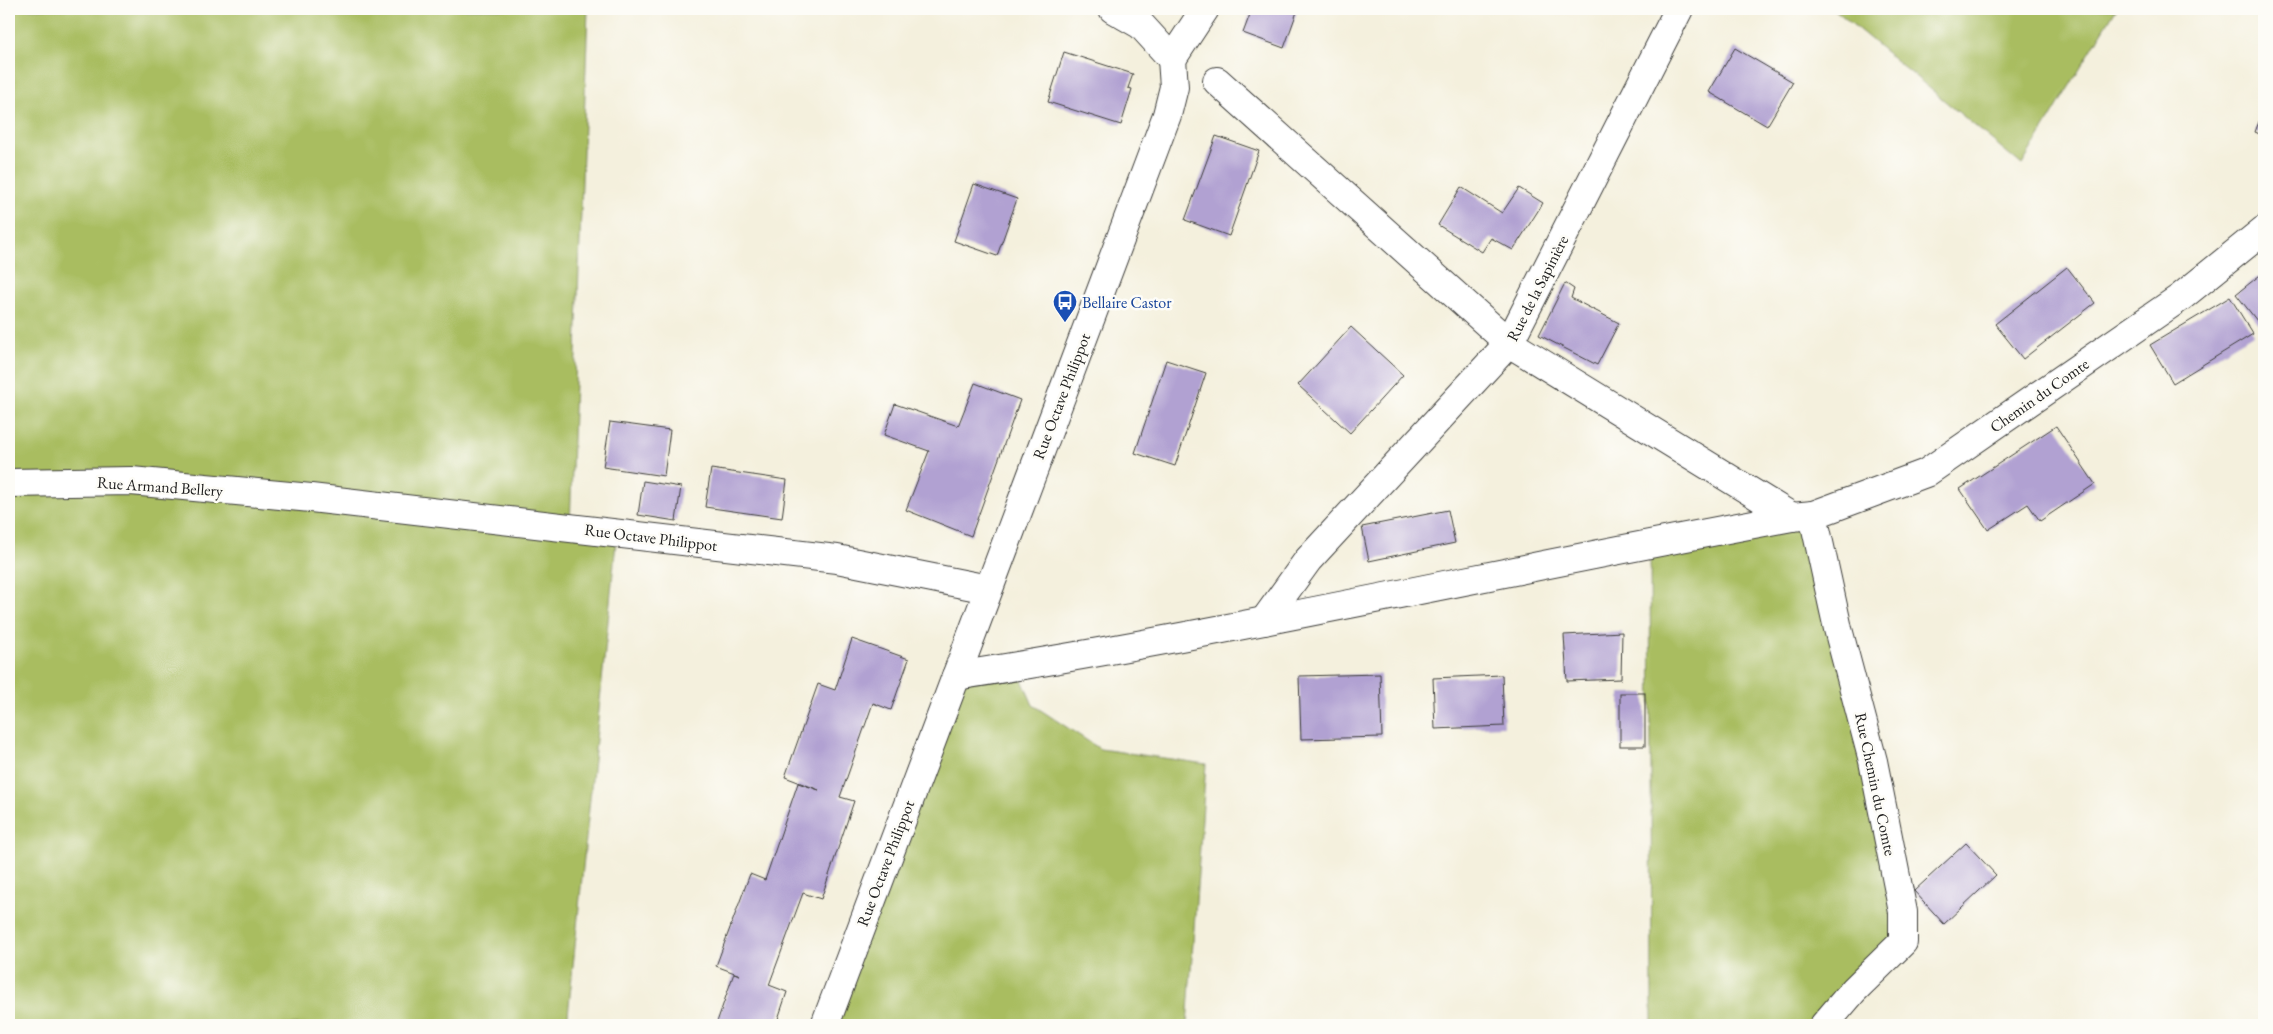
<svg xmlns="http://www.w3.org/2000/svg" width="2273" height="1034" viewBox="0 0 2273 1034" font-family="'EB Garamond',serif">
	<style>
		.green { fill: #a9bd61; stroke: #626c3e }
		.building { fill: #b1a1d2 }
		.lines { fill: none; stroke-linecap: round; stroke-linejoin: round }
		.minor-casing { stroke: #3c3c39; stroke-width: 30 }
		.minor { stroke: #fff; stroke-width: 28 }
		.labels { text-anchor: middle; stroke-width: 5; stroke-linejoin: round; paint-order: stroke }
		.street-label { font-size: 16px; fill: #1c1c1c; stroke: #fdfcf7 }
		.transit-label { font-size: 16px; fill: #164399; stroke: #fdfcf7; text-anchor: start }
	</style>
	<rect width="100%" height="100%" fill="#fdfcf7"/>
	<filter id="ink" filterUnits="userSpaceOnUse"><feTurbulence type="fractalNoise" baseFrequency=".02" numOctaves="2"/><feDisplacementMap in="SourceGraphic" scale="10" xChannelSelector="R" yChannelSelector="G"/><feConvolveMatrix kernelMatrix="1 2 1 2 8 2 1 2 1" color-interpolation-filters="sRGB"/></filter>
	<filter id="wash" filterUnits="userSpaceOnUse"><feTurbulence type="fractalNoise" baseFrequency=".0096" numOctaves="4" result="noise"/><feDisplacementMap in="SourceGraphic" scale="20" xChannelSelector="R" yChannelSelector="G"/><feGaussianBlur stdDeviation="1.12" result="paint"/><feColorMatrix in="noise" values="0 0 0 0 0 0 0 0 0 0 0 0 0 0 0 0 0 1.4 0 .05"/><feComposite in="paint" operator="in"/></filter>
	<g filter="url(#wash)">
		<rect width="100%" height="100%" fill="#f4f0dd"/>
		<g class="green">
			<path d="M 9,9 L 588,9 L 570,527 L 617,533 L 567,1025 L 9,1025 L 9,483 L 15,483 L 9,308 Z"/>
			<path d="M 1834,9 L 2116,9 L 2022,165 Z"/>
			<path d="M 1813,515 L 1903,942 L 1824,1025 L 1652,1025 L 1650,543 Z"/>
			<path d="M 1016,666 L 1033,705 L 1100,749 L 1206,764 L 1187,1025 L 825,1025 L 956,676 Z"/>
		</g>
		<g id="blocks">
			<g class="building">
				<path d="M 1252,9 L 1298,9 L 1284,48 L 1243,33 Z"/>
				<path d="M 1735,48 L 1793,82 L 1767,126 L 1709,92 Z"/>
				<path d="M 1064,52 L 1133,74 L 1128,88 L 1132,89 L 1121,125 L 1048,102 Z"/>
				<path d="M 2264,109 L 2264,136 L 2255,132 Z"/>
				<path d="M 1216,136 L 1259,151 L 1229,236 L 1185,220 Z"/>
				<path d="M 974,184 L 1017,199 L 997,256 L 954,241 Z"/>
				<path d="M 1461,187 L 1502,213 L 1519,188 L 1543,203 L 1513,250 L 1491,238 L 1482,252 L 1438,225 Z"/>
				<path d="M 2067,267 L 2095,303 L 2023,359 L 1995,324 Z"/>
				<path d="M 2264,272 L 2264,324 L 2261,326 L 2236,294 Z"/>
				<path d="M 1565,283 L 1574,289 L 1571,298 L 1619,323 L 1597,365 L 1539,335 Z"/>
				<path d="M 2230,297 L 2253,334 L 2173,383 L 2150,345 Z"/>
				<path d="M 1351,327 L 1403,375 L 1350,433 L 1298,385 Z"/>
				<path d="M 1166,360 L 1206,373 L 1175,466 L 1135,453 Z"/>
				<path d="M 975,383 L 1020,400 L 971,536 L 906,510 L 929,451 L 884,435 L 895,404 L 958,426 Z"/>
				<path d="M 610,422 L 670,430 L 664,476 L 603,467 Z"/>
				<path d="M 2056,426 L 2095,484 L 2040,521 L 2028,504 L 1988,530 L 1960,489 Z"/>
				<path d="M 711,469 L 787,480 L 782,518 L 705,507 Z"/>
				<path d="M 643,481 L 681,487 L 676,521 L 638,515 Z"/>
				<path d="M 1448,510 L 1455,543 L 1369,561 L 1362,527 Z"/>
				<path d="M 1622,632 L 1621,679 L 1567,681 L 1564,635 Z"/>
				<path d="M 852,639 L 909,659 L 891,710 L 873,703 L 840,797 L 854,801 L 821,899 L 803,893 L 769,985 L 787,992 L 776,1025 L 727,1025 L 717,1022 L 734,973 L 740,975 L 716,966 L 750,874 L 765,880 L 798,783 L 819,790 L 785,777 L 818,684 L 835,690 Z"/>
				<path d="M 1380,674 L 1382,737 L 1301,739 L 1299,676 Z"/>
				<path d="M 1502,675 L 1504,726 L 1435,729 L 1433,678 Z"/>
				<rect x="1620" y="693" width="25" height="53"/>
				<path d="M 1966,843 L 1996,875 L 1944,924 L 1914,891 Z"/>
			</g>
		</g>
	</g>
	<g filter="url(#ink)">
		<use href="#blocks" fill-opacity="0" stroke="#3c3c39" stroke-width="1"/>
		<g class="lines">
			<defs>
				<g id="minor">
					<path d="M 1113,9 L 1141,25 L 1172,59"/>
					<path d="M 1172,59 L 1205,9"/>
					<path d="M 1217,81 L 1509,343 L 1792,517"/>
					<path d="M 9,483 L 131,481 L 311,498 L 837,559 L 988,589"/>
					<path d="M 1813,515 L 1838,629 L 1873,761 L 1903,912 L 1903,942 L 1854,990 L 1824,1025"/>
					<path d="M 1264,621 L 1308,560 L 1509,343 L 1679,9"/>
					<path d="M 956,676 C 1236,632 1513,568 1792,517 L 1813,515 L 1926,473 L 2181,297 L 2264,230"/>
					<path d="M 825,1025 L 1167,115 L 1174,87 L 1172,59"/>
				</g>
			</defs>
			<use href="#minor" class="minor-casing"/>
			<use href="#minor" class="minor"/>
		</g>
	</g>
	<defs>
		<symbol id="bus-pin" viewBox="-11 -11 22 30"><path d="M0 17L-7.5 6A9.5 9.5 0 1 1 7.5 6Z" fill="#1a4fb4" stroke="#fdfcf7"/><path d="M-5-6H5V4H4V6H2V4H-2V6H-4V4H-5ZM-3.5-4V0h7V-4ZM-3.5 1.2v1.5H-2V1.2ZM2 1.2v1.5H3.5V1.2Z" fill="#fff"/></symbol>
	</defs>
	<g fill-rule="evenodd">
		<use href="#bus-pin" x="1051" y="288" width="28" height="38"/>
	</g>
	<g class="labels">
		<g class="street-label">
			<text transform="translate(1537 288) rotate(-63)" y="6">Rue de la Sapinière</text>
			<text transform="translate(2039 395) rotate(-35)" y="6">Chemin du Comte</text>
			<text transform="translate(1061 396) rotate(-69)" y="6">Rue Octave Philippot</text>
			<text transform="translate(160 486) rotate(4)" y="6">Rue Armand Bellery</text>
			<text transform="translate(651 537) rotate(7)" y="6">Rue Octave Philippot</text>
			<text transform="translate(1876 784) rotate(78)" y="6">Rue Chemin du Comte</text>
			<text transform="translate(885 863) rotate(-69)" y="6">Rue Octave Philippot</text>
		</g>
		<g class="transit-label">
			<text x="1082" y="308">Bellaire Castor</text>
		</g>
	</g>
	<rect width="2273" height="1034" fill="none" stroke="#fdfcf7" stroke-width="30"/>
</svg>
